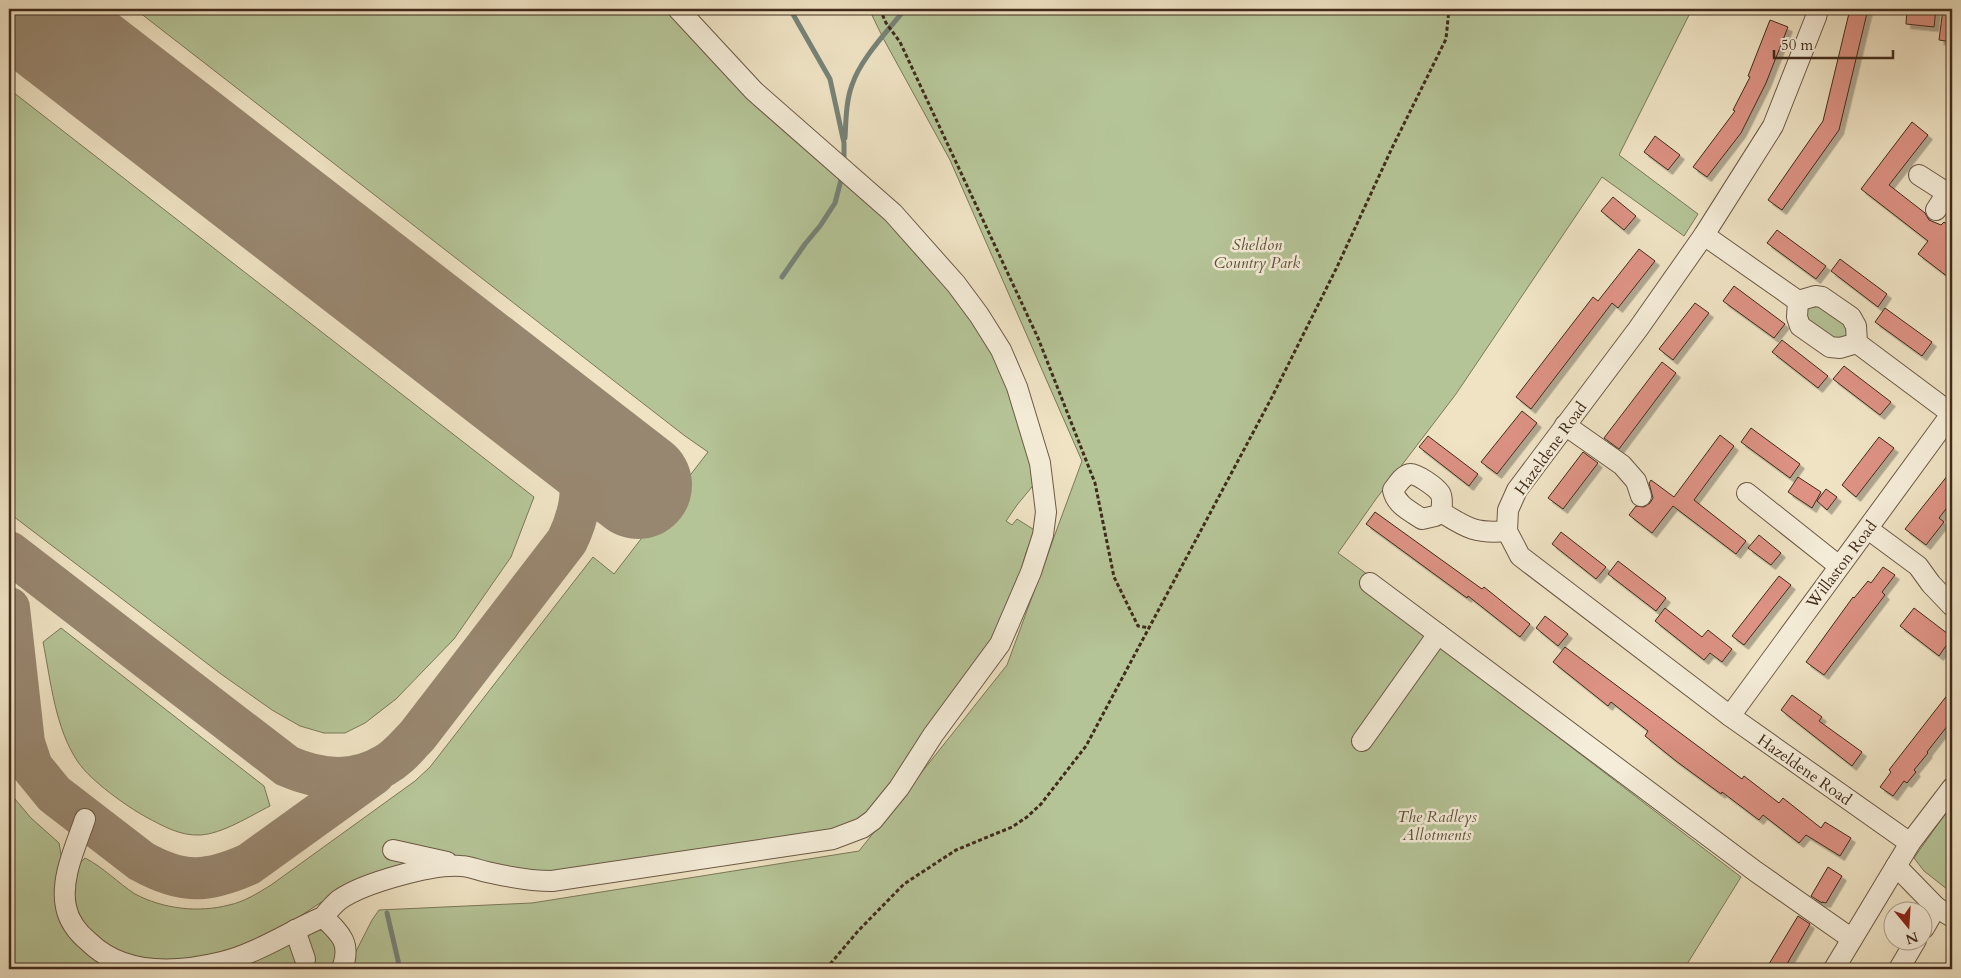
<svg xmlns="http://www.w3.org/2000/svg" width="1961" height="978" viewBox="0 0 1961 978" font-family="Cardo,serif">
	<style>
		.green { fill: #b5c497; stroke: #7b7859 }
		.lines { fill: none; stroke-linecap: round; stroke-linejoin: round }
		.stream { stroke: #768378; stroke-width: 5 }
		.taxiway { stroke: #988770; stroke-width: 42 }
		.runway { stroke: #988770; stroke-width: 108 }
		.building { fill: #dd9284; stroke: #412b1b; filter: url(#shadow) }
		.minor-casing { stroke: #6c5945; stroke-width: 22 }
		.path { stroke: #412b1b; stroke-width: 3; stroke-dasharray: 4 2.5; stroke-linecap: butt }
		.minor { stroke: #f5edd9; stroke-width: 20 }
		.labels { text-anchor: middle; stroke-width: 5; stroke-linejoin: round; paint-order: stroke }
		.park-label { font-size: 16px; font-style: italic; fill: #5e513a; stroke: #f5edd9 }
		.street-label { font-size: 16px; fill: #412b1b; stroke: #f5edd9 }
	</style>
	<defs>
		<filter id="shadow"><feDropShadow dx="4.5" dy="4.5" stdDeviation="0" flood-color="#0004"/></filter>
	</defs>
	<rect width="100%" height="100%" fill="#efe3c4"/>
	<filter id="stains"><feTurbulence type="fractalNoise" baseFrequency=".004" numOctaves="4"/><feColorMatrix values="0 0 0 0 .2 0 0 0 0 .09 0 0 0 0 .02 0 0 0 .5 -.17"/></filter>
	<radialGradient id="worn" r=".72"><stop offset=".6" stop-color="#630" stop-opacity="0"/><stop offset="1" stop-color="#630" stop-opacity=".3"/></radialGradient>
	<g class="green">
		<path d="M 135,9 L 671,9 L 923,253 L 996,351 L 1036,482 L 1017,505 L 1006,521 L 1012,525 L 1017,519 L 1036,531 L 1027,550 L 1003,630 L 885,798 L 851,828 L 626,862 L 596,864 L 556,876 L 471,863 L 323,901 L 269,937 L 219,956 L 161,963 L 112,952 L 78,919 L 72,895 L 80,863 L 85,858 C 103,867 118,883 135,894 C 163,909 199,913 229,905 C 244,902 258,893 271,885 L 415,781 L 430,767 L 593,557 L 614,574 L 708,452 L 685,436 Z"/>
		<path d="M 869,9 L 1692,9 L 1619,155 L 1698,214 L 1684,236 L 1602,177 L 1456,394 L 1376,499 L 1338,553 L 1423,615 L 1426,636 L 1741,877 L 1684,969 L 347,969 L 372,920 L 379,910 L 532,903 L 859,851 L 1007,665 L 1082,461 L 950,160 L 883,38 Z"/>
		<path d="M 9,89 L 534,497 L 511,557 L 454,639 L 396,699 L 365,723 L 345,733 L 324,733 L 300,726 L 272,710 L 221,674 L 9,513 Z"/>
		<path d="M 1818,303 L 1850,326 L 1850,335 L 1838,343 L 1805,322 C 1804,310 1807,308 1818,303 Z"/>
		<path d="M 61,628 L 264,786 L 270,806 C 250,816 222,834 200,835 C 180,836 163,826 146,817 C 126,806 91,781 78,762 C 55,728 51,682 43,642 Z"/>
		<path d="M 9,792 L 31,818 L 59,843 L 62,860 L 62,912 L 127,969 L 9,969 Z"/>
		<path d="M 1952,804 L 1952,893 L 1924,871 L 1914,858 Z"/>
		<path d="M 319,930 L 343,933 L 334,969 L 195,969 L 312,931 Z"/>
	</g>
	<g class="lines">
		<g class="stream">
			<path d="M 790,9 L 830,79 L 844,143 L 844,163"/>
			<path d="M 845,138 C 846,120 846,101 852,85 C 861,58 888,31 905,9"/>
			<path d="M 782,277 L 805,244 L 820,226 L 835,203 L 842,176"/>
			<path d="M 387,913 L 400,969"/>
		</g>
		<g class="taxiway">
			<path d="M 9,552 L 287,766 C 319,780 354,784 385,765 C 398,758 407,746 417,736 L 567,541 C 587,500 586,463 560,424"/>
			<path d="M 9,608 L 24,743 L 32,767 L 54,794 L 141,861 C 182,884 207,883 249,864 L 374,774"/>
		</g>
		<path class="runway" d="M 23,9 L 638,485"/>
	</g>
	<g class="building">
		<path d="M 1850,9 L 1868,9 L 1839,130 L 1782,210 L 1768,200 L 1823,121 Z"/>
		<path d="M 1907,9 L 1936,9 L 1934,27 L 1906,24 Z"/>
		<path d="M 1943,9 L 1952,9 L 1952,42 L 1939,40 Z"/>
		<path d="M 1770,20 L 1788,27 L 1766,83 L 1741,133 L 1707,177 L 1693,167 L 1735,111 L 1733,110 L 1750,77 L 1748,76 Z"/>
		<path d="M 1912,122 L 1928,135 L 1889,185 L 1925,213 L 1929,220 L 1941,225 L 1944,222 L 1952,228 L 1952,280 L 1918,254 L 1928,241 L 1861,189 Z"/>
		<path d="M 1655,136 L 1680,155 L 1668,170 L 1644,152 Z"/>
		<path d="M 1613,197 L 1636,216 L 1624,230 L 1601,211 Z"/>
		<path d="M 1777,230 L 1826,266 L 1816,279 L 1767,243 Z"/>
		<path d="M 1639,249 L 1655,261 L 1618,308 L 1612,303 L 1531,409 L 1516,397 L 1593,297 L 1598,301 Z"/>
		<path d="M 1840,259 L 1887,294 L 1878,307 L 1831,271 Z"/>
		<path d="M 1734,286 L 1785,324 L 1774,338 L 1723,301 Z"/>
		<path d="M 1695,303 L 1709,313 L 1673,360 L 1659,349 Z"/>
		<path d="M 1885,308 L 1932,342 L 1922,356 L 1875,322 Z"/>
		<path d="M 1782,340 L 1828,376 L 1818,388 L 1772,352 Z"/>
		<path d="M 1662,362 L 1676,373 L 1619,449 L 1604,438 Z"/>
		<path d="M 1844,366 L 1891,402 L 1880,415 L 1833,379 Z"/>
		<path d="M 1522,411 L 1537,423 L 1497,474 L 1481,462 Z"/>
		<path d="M 1751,428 L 1800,464 L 1790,478 L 1741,442 Z"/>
		<path d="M 1720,435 L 1734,446 L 1694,500 L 1746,541 L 1736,554 L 1673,506 L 1652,533 L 1629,515 L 1636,506 L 1644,507 L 1650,503 L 1653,498 L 1649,483 L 1651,480 L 1674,497 Z"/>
		<path d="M 1428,436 L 1478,474 L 1469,486 L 1419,447 Z"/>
		<path d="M 1879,437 L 1894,448 L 1856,497 L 1842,485 Z"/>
		<path d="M 1583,452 L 1598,463 L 1563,509 L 1548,498 Z"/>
		<path d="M 1952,470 L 1952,501 L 1939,518 L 1944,522 L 1926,545 L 1905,529 Z"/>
		<path d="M 1798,477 L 1821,492 L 1812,508 L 1788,492 Z"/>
		<path d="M 1826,489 L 1837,497 L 1827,510 L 1817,501 Z"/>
		<path d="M 1375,512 L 1482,589 L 1484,587 L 1530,624 L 1520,637 L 1468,596 L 1467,598 L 1366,524 Z"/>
		<path d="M 1561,532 L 1606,567 L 1596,579 L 1552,544 Z"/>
		<path d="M 1759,535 L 1781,553 L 1771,565 L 1748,548 Z"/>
		<path d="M 1618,561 L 1666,598 L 1656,611 L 1608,574 Z"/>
		<path d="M 1883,567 L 1895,575 L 1882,592 L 1885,595 L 1824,675 L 1806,662 L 1853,597 L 1854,598 L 1868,581 L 1871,583 Z"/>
		<path d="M 1779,576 L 1791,585 L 1744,645 L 1732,636 Z"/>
		<path d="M 1665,608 L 1702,637 L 1708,630 L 1732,649 L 1722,662 L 1710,653 L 1704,660 L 1655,621 Z"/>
		<path d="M 1914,608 L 1952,637 L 1939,656 L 1900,626 Z"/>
		<path d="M 1545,616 L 1568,634 L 1558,646 L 1536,628 Z"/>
		<path d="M 1565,647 L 1742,779 L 1744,776 L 1779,803 L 1783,798 L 1821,828 L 1825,822 L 1851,838 L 1840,856 L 1806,835 L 1799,843 L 1763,815 L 1759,820 L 1722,792 L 1721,794 L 1676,761 L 1645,736 L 1648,731 L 1611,702 L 1608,706 L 1553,662 Z"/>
		<path d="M 1952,689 L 1952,720 L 1927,752 L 1928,753 L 1914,770 L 1916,772 L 1907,783 L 1904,781 L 1893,796 L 1880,787 L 1891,772 L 1889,770 Z"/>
		<path d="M 1792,695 L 1822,717 L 1819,721 L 1862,752 L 1852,766 L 1781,710 Z"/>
		<path d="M 1828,867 L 1842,876 L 1826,903 L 1822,902 L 1822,903 L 1811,896 Z"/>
		<path d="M 1798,916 L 1810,924 L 1784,969 L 1766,969 Z"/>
	</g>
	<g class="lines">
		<defs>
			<g id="minor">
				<path d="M 1818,9 L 1816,17 L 1773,126 L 1704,235 L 1638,329 L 1517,490 L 1508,510 L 1507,531 L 1520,556 L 1730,716 L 1910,843"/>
				<path d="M 1919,175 L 1947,193"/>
				<path d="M 1936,210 L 1947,193 L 1952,188"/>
				<path d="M 1704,235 L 1798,301 L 1815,296 L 1822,297 L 1851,317 L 1856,326 L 1857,343 L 1952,414"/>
				<path d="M 1798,301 L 1797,317 L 1800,326 L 1830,347 L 1840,348 L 1857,343"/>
				<path d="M 1565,425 L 1622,465 L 1636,481 L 1641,496"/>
				<path d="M 1747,493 L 1839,566"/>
				<path d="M 1441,512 C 1442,506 1443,498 1440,493 C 1436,487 1416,473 1410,474 C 1402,476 1398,484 1393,490 C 1396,505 1410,511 1422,519 L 1435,516 L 1441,512 C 1467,528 1475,534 1507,531"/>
				<path d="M 1868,529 L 1918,566 L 1931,584 L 1952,606"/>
				<path d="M 1370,583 L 1755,871 L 1852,939"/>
				<path d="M 1730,716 L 1952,413"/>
				<path d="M 1362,741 L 1438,634"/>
				<path d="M 85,819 C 76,846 60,878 66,907 C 69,922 78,933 89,942 C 124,976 177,973 222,962 C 258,953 290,931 323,917 C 328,911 333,905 339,900 C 363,883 431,864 461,866 C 469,866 478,870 487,872 C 509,877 529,881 552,881 L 833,839 L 862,828 L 873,820 L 899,788 L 933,735 L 1000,644 L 1031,572 L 1043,535 L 1046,512 L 1040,463 L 1017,387 L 1001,350 L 979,315 L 956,284 L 893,213 L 754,91 L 678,9"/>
				<path d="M 393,850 L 447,862"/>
				<path d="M 1896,866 L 1936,907 L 1952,917"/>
				<path d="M 323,917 C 340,933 352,943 342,969"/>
				<path d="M 1924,928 L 1936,907"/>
				<path d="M 295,930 L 305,959"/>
				<path d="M 1834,969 L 1910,843 L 1952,788"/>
				<path d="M 1899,969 L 1916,940"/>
			</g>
		</defs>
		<use href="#minor" class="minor-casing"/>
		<g class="path">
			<path d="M 880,9 L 886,23 L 900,42 L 1038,338 L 1095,483 L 1114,577 L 1138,626 L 1150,628"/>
			<path d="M 826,969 L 858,931 L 904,884 L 956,850 L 1012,827 L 1027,817 L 1041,804 L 1086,746 L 1272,397 L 1337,267 L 1392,148 L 1446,39 L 1449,9"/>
		</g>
		<use href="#minor" class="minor"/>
	</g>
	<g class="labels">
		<g class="park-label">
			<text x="1257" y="250">Sheldon<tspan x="1257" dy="18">Country Park</tspan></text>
			<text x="1437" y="822">The Radleys<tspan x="1437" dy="18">Allotments</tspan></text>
		</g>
		<g class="street-label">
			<text transform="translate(1550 448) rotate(-54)" y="6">Hazeldene Road</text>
			<text transform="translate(1841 564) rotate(-53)" y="6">Willaston Road</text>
			<text transform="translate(1805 769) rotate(35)" y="6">Hazeldene Road</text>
		</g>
	</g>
	<rect width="1961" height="978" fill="none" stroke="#efe3c4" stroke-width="30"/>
	<rect x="10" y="10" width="1941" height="958" fill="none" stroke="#412b1b" stroke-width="2.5"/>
	<rect x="15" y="15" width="1931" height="948" fill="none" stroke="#412b1b"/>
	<g transform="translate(1908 926) rotate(162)"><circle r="24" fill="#f5edd9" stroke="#ad9f8d"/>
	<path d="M0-4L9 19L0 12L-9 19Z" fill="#8f2418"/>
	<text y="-8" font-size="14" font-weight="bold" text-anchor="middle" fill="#412b1b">N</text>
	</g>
	<path d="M1774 50v8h119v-8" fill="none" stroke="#412b1b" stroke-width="2.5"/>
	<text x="1781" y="50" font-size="15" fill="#412b1b" stroke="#f5edd9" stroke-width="4" paint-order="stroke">50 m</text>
	<rect width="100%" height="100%" filter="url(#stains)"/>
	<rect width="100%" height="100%" fill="url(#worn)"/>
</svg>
